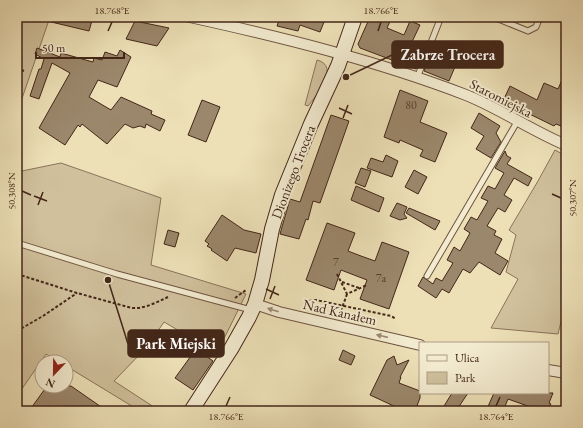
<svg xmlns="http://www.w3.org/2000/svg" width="583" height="428" viewBox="0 0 583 428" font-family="'EB Garamond',serif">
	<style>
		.green { fill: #d0c09c; stroke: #8a735a }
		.building { fill: #9b876b; stroke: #432618 }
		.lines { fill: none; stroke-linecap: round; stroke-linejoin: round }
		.lane-casing { stroke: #6e5440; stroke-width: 7 }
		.street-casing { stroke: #6e5440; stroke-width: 12 }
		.secondary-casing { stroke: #432618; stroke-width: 16 }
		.path { stroke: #432618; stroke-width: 2; stroke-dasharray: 3 2; stroke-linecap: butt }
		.lane { stroke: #f3ebd0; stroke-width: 5 }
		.street { stroke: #f3ebd0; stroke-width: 10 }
		.secondary { stroke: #f3ebd0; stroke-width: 14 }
		.oneway { fill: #9b8874 }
		.ticks { fill: none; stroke: #432618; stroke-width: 1.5 }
		.labels { text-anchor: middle; stroke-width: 4; stroke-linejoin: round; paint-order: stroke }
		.number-label { font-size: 12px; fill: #593e2d }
		.street-label { font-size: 14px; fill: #432618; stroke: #f3ebd0 }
		.leader { fill: none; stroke: #432618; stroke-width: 1.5 }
		.callout-dot { fill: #432618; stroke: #f3ebd0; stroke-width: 1.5 }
		.callout { fill: #432618; stroke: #432618; stroke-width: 1.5 }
		.callout-label { font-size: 15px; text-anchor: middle; font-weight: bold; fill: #fff }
		.neatline { fill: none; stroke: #432618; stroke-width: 1.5 }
		.ticks-label { font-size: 10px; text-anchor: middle; fill: #432618 }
	</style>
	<rect width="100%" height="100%" fill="#ede0b7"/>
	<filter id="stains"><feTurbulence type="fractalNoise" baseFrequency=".005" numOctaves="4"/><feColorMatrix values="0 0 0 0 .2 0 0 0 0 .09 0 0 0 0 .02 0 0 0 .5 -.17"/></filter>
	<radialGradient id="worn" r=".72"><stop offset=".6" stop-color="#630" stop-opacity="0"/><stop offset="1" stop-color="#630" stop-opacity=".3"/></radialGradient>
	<g class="green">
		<path d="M 17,17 L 50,17 L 17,113 Z"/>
		<path d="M 317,60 C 341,66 316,96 308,106 L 305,105 Z"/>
		<path d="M 555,150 L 566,156 L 566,301 L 558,334 L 491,328 L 518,279 L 506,272 L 516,235 L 509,230 L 538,181 Z"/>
		<path d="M 61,163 L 161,198 L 151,265 L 246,294 L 217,353 L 164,322 L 147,347 L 114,381 L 160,411 L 140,411 L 66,366 L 66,362 L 59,362 L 46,354 L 17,396 L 17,172 Z"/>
	</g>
	<g class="building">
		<path d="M 48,17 L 93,17 L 89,31 L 47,21 Z"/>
		<path d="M 280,17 L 326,17 L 320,32 L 300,25 L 298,31 L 277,26 Z"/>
		<path d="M 370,17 L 392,17 L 387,28 L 404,35 L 410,21 L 420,25 L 411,44 L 424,49 L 416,69 L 360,48 L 358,44 Z"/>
		<path d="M 135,21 L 169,28 L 157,46 L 126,39 Z"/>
		<path d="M 37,48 L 60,57 L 61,53 L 93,62 L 94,58 L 102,60 L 105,52 L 117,56 L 120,50 L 131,57 L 117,87 L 98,80 L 89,97 L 111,110 L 121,97 L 152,111 L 151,114 L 165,120 L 160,131 L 146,124 L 145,128 L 140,126 L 133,128 L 125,124 L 107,144 L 82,124 L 80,127 L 78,125 L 65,145 L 39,128 L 70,73 L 52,63 L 39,99 L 30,96 L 39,69 L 41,69 L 44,59 L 35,54 Z"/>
		<path d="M 431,52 L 457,62 L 449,81 L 424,71 Z"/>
		<path d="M 566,71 L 566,128 L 556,124 L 554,126 L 503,101 L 510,86 L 537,100 L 544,83 L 558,89 Z"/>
		<path d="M 400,90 L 428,101 L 420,122 L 447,133 L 435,162 L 420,156 L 423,150 L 400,140 L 399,143 L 384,137 Z"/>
		<path d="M 202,100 L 220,107 L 206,142 L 188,135 Z"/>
		<path d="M 479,113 L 500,126 L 496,133 L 501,142 L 491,158 L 476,149 L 484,136 L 471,128 Z"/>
		<path d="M 331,115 L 349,121 L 320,203 L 313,201 L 308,220 L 306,219 L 299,239 L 280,234 L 290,199 L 300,202 Z"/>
		<path d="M 505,151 L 507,156 L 511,158 L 507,164 L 532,178 L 528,186 L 514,178 L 504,195 L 512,200 L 505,212 L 498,208 L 487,226 L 496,231 L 494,235 L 502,239 L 495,253 L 508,261 L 500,275 L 479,262 L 470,273 L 463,269 L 449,293 L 442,289 L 436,298 L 418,286 L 423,277 L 433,284 L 436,278 L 442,281 L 453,263 L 447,260 L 454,247 L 460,251 L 470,233 L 464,229 L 471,217 L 477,220 L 488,201 L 481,198 L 488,186 L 495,189 L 504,173 L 495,168 Z"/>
		<path d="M 386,155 L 398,161 L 392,177 L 367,168 L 371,158 L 383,162 Z"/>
		<path d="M 361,168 L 371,171 L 365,187 L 355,183 Z"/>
		<path d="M 414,170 L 427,177 L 418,194 L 405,187 Z"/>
		<path d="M 356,186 L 384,198 L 379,212 L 351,200 Z"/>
		<path d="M 397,203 L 407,207 L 404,214 L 407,218 L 400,220 L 390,216 Z"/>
		<path d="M 409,208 L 440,221 L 435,230 L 406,213 Z"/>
		<path d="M 222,215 L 244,230 L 261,234 L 256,253 L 235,248 L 227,261 L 211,250 L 212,249 L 207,246 L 209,244 L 205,241 Z"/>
		<path d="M 327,223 L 355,233 L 348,251 L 361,256 L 375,261 L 382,242 L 409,252 L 389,309 L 360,299 L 367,280 L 341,270 L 334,290 L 306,280 Z"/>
		<path d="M 168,230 L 179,233 L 175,247 L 164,244 Z"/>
		<path d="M 196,349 L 213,361 L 193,390 L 175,378 Z"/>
		<path d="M 343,350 L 355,356 L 351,365 L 339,360 Z"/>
		<path d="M 394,356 L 397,365 L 409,360 L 400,377 L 401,377 L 399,383 L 420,391 L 420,398 L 415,411 L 394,411 L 396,407 L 370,395 L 387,360 Z"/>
		<path d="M 47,386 L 71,386 L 107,411 L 29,411 Z"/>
		<path d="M 452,393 L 468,393 L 456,411 L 441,411 Z"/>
		<path d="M 494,393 L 553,393 L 549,403 L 551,404 L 546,411 L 535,411 L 536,409 L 508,399 L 503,411 L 486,411 Z"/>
	</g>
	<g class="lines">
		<defs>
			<g id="lane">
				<path d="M 477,17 L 478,17"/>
				<path d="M 496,17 L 496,18 L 528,31 L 536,27 L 540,17"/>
				<path d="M 417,78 L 441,17"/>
				<path d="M 17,243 L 117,274 L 251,310"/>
				<path d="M 427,276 L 517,122"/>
			</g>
			<g id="street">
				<path d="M 190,17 C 281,37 378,61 466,95 C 501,109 532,131 566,145"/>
				<path d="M 255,304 L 279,312 L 420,345"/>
				<path d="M 548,370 L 566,373"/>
			</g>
			<path id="secondary" d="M 191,411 L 231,349 L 249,317 L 255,304 L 262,280 L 272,229 L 282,195 L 311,124 L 338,66 L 355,17"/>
		</defs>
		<use href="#lane" class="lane-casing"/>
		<use href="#street" class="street-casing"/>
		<use href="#secondary" class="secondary-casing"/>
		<g class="path">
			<path d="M 17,68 L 24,71"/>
			<path d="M 17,274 L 77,293 L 132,308 C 145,309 157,302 168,297"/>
			<path d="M 337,274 L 347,294 L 367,285"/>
			<path d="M 342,282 L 359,288"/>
			<path d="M 235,298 L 246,290"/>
			<path d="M 309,301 L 316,300 L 391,316 L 396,319"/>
			<path d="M 341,311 L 347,294"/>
			<path d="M 17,331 L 43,316 L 77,293"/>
		</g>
		<use href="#lane" class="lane"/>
		<use href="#street" class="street"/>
		<use href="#secondary" class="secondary"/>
	</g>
	<defs><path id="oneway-solid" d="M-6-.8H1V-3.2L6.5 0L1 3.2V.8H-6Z"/></defs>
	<g class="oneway">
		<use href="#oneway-solid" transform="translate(273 310) rotate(-163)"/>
		<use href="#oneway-solid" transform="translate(382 336) rotate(-167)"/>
	</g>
	<path class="ticks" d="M 108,31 L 112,22M 378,31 L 381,22M 339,108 L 352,114M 343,118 L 348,105M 22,191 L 31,195M 552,194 L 561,198M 34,196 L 47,201M 38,205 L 43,192M 266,289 L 279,295M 270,299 L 275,286M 226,406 L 230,397M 496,406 L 500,397"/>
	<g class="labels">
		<g class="number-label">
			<text x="411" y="109">80</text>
			<text x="336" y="266">7</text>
			<text x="381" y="282">7a</text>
		</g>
		<g class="street-label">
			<text transform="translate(501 98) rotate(27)" y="5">Staromiejska</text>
			<text transform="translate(293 172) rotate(-69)" y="5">Dionizego Trocera</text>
			<text transform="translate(340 312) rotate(13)" y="5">Nad Kanałem</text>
		</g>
	</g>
	<path class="leader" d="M346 77L392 55M108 280L128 344"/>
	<g class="callout-dot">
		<circle cx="346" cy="77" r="4"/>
		<circle cx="108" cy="280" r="4"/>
	</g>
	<g class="callout">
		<rect x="392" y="41" width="111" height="27" rx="4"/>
		<rect x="128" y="330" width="96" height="27" rx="4"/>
	</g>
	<g class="callout-label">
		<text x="448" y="60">Zabrze Trocera</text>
		<text x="176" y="349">Park Miejski</text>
	</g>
	<rect width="583" height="428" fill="none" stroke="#ede0b7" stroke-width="44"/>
	<rect x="419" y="342" width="130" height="52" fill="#f3ebd0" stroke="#ad9c86"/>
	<rect x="427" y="355" width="20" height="6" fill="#f3ebd0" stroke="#ad9c86"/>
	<text x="455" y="362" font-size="12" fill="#432618">Ulica</text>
	<rect x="427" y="372" width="20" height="12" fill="#d0c09c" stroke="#ad9c86"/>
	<text x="455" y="382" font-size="12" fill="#432618">Park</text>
	<g transform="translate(54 374) rotate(202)"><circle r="19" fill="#f3ebd0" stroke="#ad9c86"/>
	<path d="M0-3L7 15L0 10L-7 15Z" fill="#8f2418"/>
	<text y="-6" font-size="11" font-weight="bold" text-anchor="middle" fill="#432618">N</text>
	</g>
	<path d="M36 52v6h88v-6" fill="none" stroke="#432618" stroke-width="2"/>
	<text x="42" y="52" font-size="12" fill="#432618" stroke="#f3ebd0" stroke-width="3" paint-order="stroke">50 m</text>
	<rect x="22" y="22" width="539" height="384" class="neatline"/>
	<g class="ticks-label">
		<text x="112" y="14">18.768°E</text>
		<text x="381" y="14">18.766°E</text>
		<text transform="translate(11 191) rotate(-90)" y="4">50.308°N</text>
		<text transform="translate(572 198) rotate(-90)" y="4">50.307°N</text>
		<text x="226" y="420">18.766°E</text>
		<text x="496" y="420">18.764°E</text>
	</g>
	<rect width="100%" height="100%" filter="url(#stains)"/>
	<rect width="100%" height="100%" fill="url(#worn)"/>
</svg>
